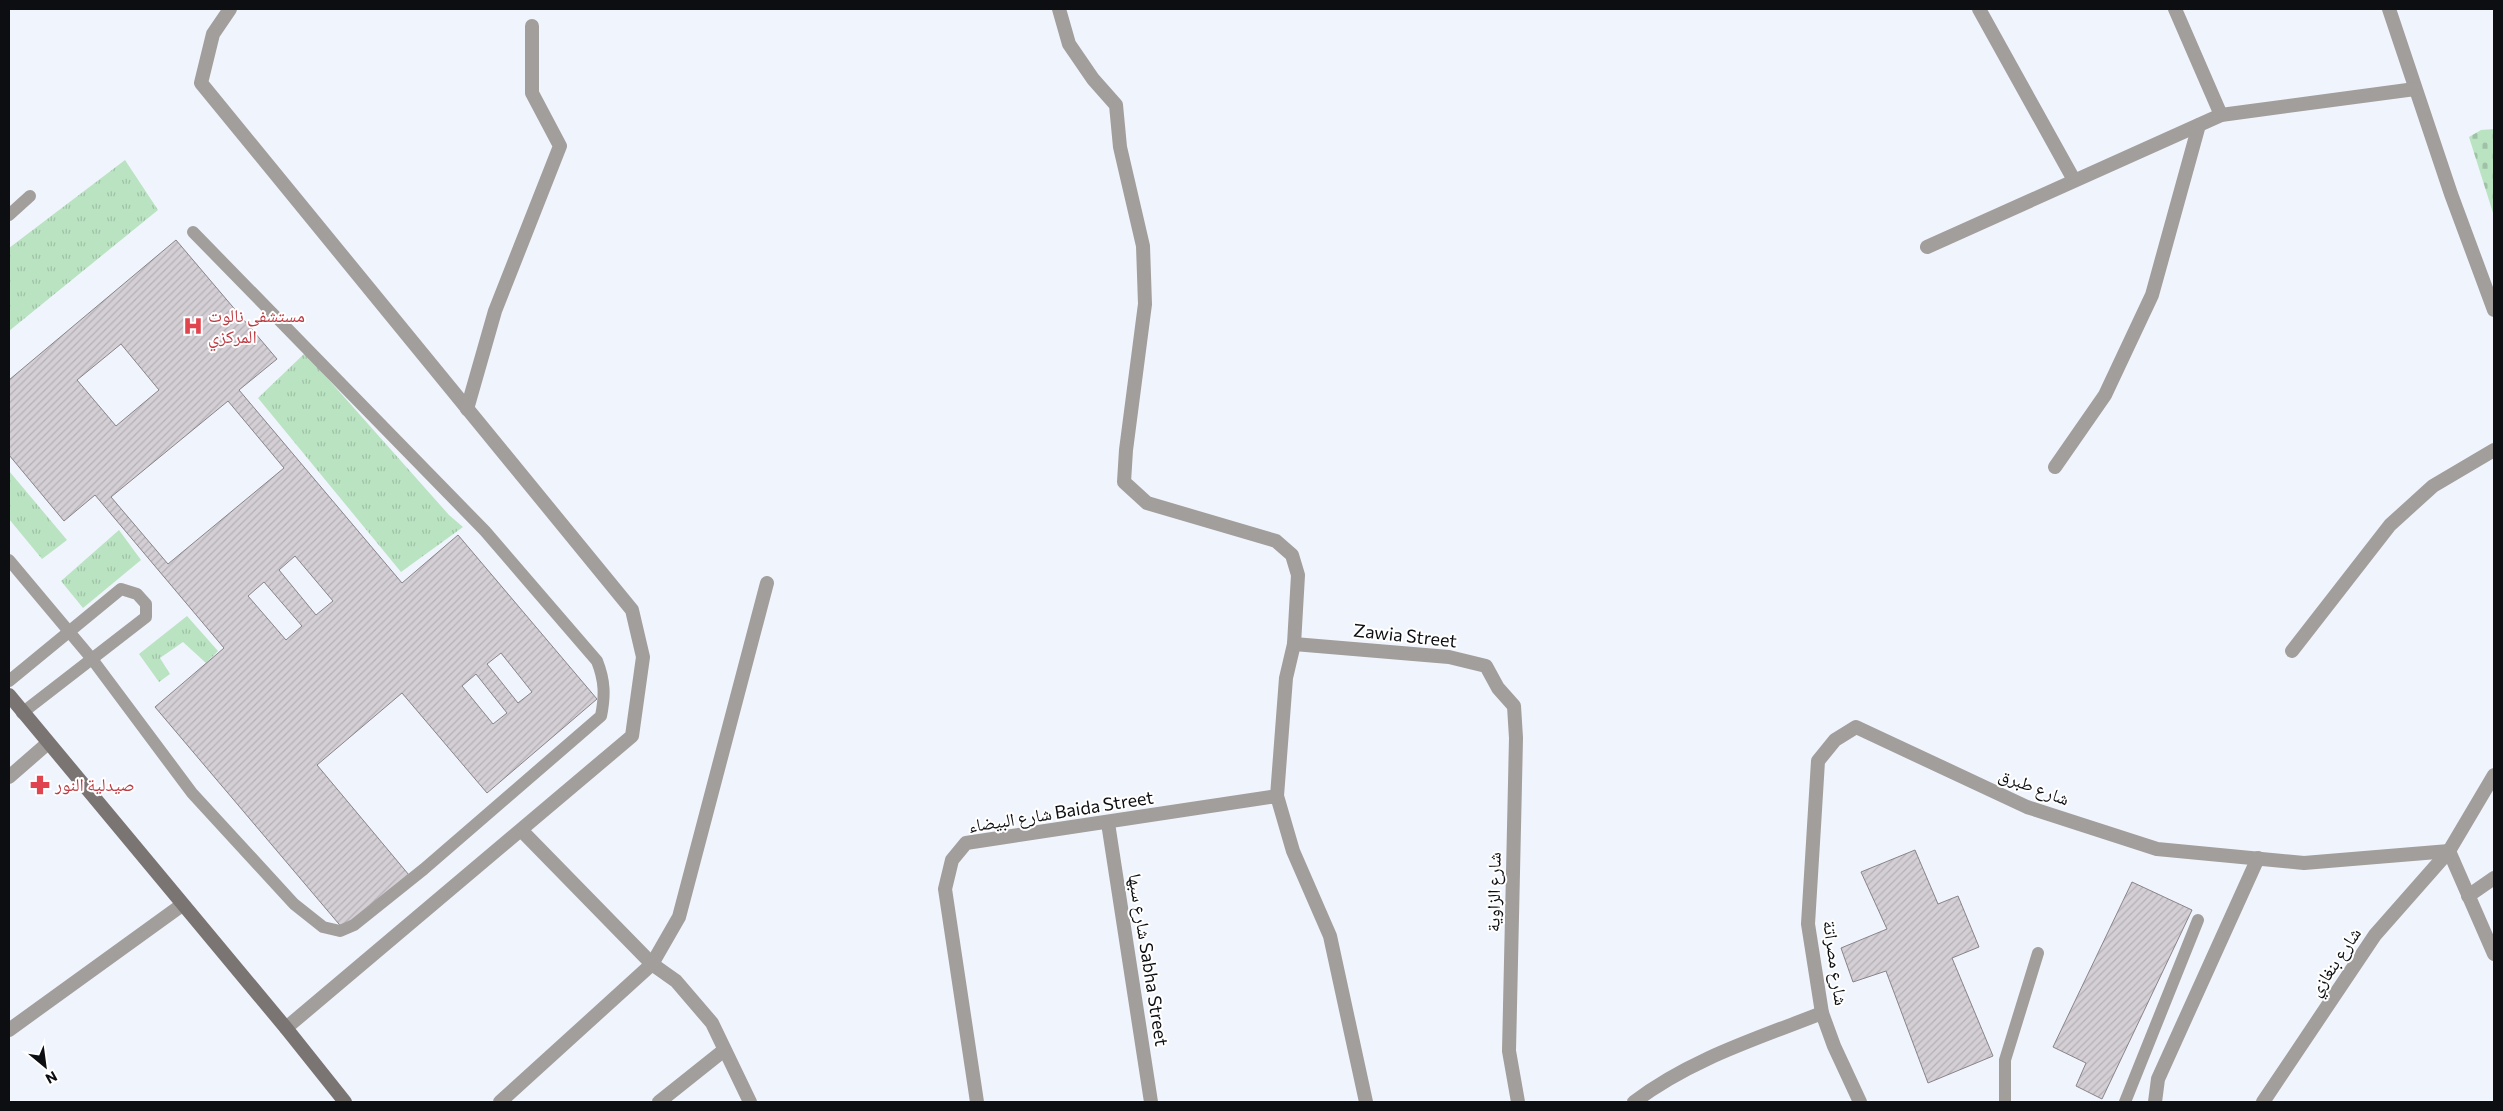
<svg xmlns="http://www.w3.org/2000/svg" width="2503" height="1111" viewBox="0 0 2503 1111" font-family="Commissioner,'Noto Naskh Arabic',sans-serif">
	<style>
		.cemetery { fill: url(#cemetery-stones) }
		.park { fill: url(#park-tufts) }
		.building { fill: url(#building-hatch); stroke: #89848a; fill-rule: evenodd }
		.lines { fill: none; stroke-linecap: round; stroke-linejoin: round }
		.service { stroke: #a19e9c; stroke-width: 12 }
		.minor { stroke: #a19e9c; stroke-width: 14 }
		.secondary { stroke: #7a7473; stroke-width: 14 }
		.labels { text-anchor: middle; stroke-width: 4; stroke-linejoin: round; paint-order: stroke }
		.health-label { font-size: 18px; fill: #be3a42; stroke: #fff; text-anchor: start }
		.street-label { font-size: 18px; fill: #0d0e11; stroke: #fff }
	</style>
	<defs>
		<pattern id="cemetery-stones" width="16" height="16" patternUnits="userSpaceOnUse" patternTransform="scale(1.25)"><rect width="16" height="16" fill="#bae3c2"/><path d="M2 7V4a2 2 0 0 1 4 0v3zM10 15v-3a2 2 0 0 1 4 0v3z" fill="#9fc2a6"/></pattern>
		<pattern id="park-tufts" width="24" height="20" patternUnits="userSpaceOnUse" patternTransform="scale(1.25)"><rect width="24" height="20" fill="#bae3c2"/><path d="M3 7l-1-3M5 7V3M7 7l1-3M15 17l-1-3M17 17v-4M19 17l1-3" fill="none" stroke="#9fc2a6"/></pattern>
		<pattern id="building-hatch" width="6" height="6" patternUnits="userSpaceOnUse" patternTransform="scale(1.25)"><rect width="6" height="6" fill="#d4ced5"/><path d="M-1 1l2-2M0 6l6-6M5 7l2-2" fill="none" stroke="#b5b0b6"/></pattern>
	</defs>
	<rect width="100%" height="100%" fill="#f0f4fc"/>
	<path class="cemetery" d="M 2481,130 L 2494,129 L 2494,216 L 2469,137 Z"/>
	<g class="park">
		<path d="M 125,160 L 158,210 L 9,331 L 9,248 Z"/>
		<path d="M 305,353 L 449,515 L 463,527 L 401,572 L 258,398 Z"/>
		<path d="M 9,471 L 67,540 L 42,559 L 9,519 Z"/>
		<path d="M 119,530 L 141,560 L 83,608 L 61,581 Z"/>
		<path d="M 187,616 L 218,651 L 206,663 L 183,642 L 160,658 L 170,674 L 159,682 L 139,654 Z"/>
	</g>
	<g class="building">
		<path d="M 176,240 L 277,359 L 239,390 L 402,583 L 458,535 L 597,699 L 487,793 L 402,693 L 317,765 L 409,875 L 344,930 L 155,707 L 224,648 L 95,495 L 64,521 L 9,455 L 9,380 ZM 121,344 L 159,390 L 116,426 L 77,380 ZM 228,401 L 284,468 L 168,564 L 111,497 ZM 295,556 L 333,601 L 316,615 L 279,570 ZM 264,582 L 302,626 L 286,640 L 248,596 ZM 501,653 L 532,692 L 518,703 L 487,664 ZM 476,674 L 507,713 L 493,724 L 462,686 Z"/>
		<path d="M 1915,850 L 1938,904 L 1958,896 L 1979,947 L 1952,958 L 1993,1056 L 1928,1083 L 1886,971 L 1853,982 L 1841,948 L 1887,929 L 1861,872 Z"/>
		<path d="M 2132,882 L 2192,910 L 2102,1099 L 2076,1086 L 2086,1063 L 2053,1047 Z"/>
	</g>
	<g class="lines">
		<g class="service">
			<path d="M 9,215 L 30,196"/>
			<path d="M 9,560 L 92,659 L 192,793 L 294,904 L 323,927 L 340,931 L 354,925 L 424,869 L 601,716 C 605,696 605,681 597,661 L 485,531 L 193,232"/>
			<path d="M 9,681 L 121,589 L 137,594 L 146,604 L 146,617 L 22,713"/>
			<path d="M 2005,1102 L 2005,1060 L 2038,953"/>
			<path d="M 2125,1102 L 2198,920"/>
		</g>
		<g class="minor">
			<path d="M 230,9 L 213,34 L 201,83 L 632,610 L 643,657 L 632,736 L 286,1028"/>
			<path d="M 1059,9 L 1069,44 L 1093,79 L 1116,105 L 1120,147 L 1143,246 L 1145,304 L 1126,450 L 1124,482 L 1147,503 L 1276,541 L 1292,555 L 1298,575 L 1294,644 L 1286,678 L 1277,796 L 1293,851 L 1330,936 L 1366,1102"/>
			<path d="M 1979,9 L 2074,180"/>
			<path d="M 2175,9 L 2221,115"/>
			<path d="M 2389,9 L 2451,194 L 2494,310"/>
			<path d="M 1927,247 L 2221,115 L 2415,89"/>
			<path d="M 467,409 L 495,311 L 560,146 L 532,93 L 532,26"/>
			<path d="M 2055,467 L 2105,395 L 2152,295 L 2199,125"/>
			<path d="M 1294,644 L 1449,657 L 1486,666 L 1498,688 L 1514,706 L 1516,738 L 1509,1051 L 1518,1102"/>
			<path d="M 2292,651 L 2390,525 L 2433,486 L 2494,450"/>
			<path d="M 9,777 L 48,743"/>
			<path d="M 1108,823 L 1151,1102"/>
			<path d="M 522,831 L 652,964 L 676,981 L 712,1023 L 750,1102"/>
			<path d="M 2449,851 L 2494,954"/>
			<path d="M 2468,896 L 2494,878"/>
			<path d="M 9,1030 L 182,905"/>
			<path d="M 500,1102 L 652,964 L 679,917 L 767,583"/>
			<path d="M 659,1102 L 723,1051"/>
			<path d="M 977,1102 L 945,889 L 952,860 L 966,843 L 1277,796"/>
			<path d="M 1634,1102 C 1691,1059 1756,1039 1822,1013"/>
			<path d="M 1860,1102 L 1834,1046 L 1822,1013 L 1808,924 L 1818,761 L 1835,740 L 1856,727 L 2027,807 L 2157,849 L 2304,863 L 2449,851"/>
			<path d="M 2155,1102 L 2158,1079 L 2258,858"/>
			<path d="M 2263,1102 L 2375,935 L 2449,851 L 2494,775"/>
		</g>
		<path class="secondary" d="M 9,695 L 286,1028 L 345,1102"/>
	</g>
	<defs>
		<symbol id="hospital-bare" viewBox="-9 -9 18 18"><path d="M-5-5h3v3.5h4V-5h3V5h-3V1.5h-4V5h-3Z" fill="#e0444e" stroke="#fff" stroke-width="2.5" paint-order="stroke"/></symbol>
		<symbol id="pharmacy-bare" viewBox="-9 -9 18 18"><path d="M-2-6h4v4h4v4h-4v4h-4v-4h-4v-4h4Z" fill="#e0444e" stroke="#fff" stroke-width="2.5" paint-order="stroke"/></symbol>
	</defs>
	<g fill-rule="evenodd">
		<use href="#hospital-bare" x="179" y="312" width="28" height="28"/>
		<use href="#pharmacy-bare" x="26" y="771" width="28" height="28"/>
	</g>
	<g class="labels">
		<g class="health-label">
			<text x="208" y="322">مستشفى نالوت<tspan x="208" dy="21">المركزي</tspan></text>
			<text x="55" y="791">صيدلية النور</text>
		</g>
		<g class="street-label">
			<text transform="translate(1405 636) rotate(6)" y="6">Zawia Street</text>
			<text transform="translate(2034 787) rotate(21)" y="6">شارع طبرق</text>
			<text transform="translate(1061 812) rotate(-9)" y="6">شارع البيضاء Baida Street</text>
			<text transform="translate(1494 892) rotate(-89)" y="6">شارع الزاوية</text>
			<text transform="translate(1148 960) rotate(81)" y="6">شارع سبها Sabha Street</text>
			<text transform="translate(2335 962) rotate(-56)" y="6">شارع بنغازي</text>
			<text transform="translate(1835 963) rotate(82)" y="6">شارع مصراتة</text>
		</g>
	</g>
	<rect width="2503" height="1111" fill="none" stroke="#0d0e11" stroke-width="20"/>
	<g transform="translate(45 1066) rotate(151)" stroke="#ffffff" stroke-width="4" paint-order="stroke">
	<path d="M0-4L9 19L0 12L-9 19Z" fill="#0d0e11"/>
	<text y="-8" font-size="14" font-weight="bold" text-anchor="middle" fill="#0d0e11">N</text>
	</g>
</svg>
